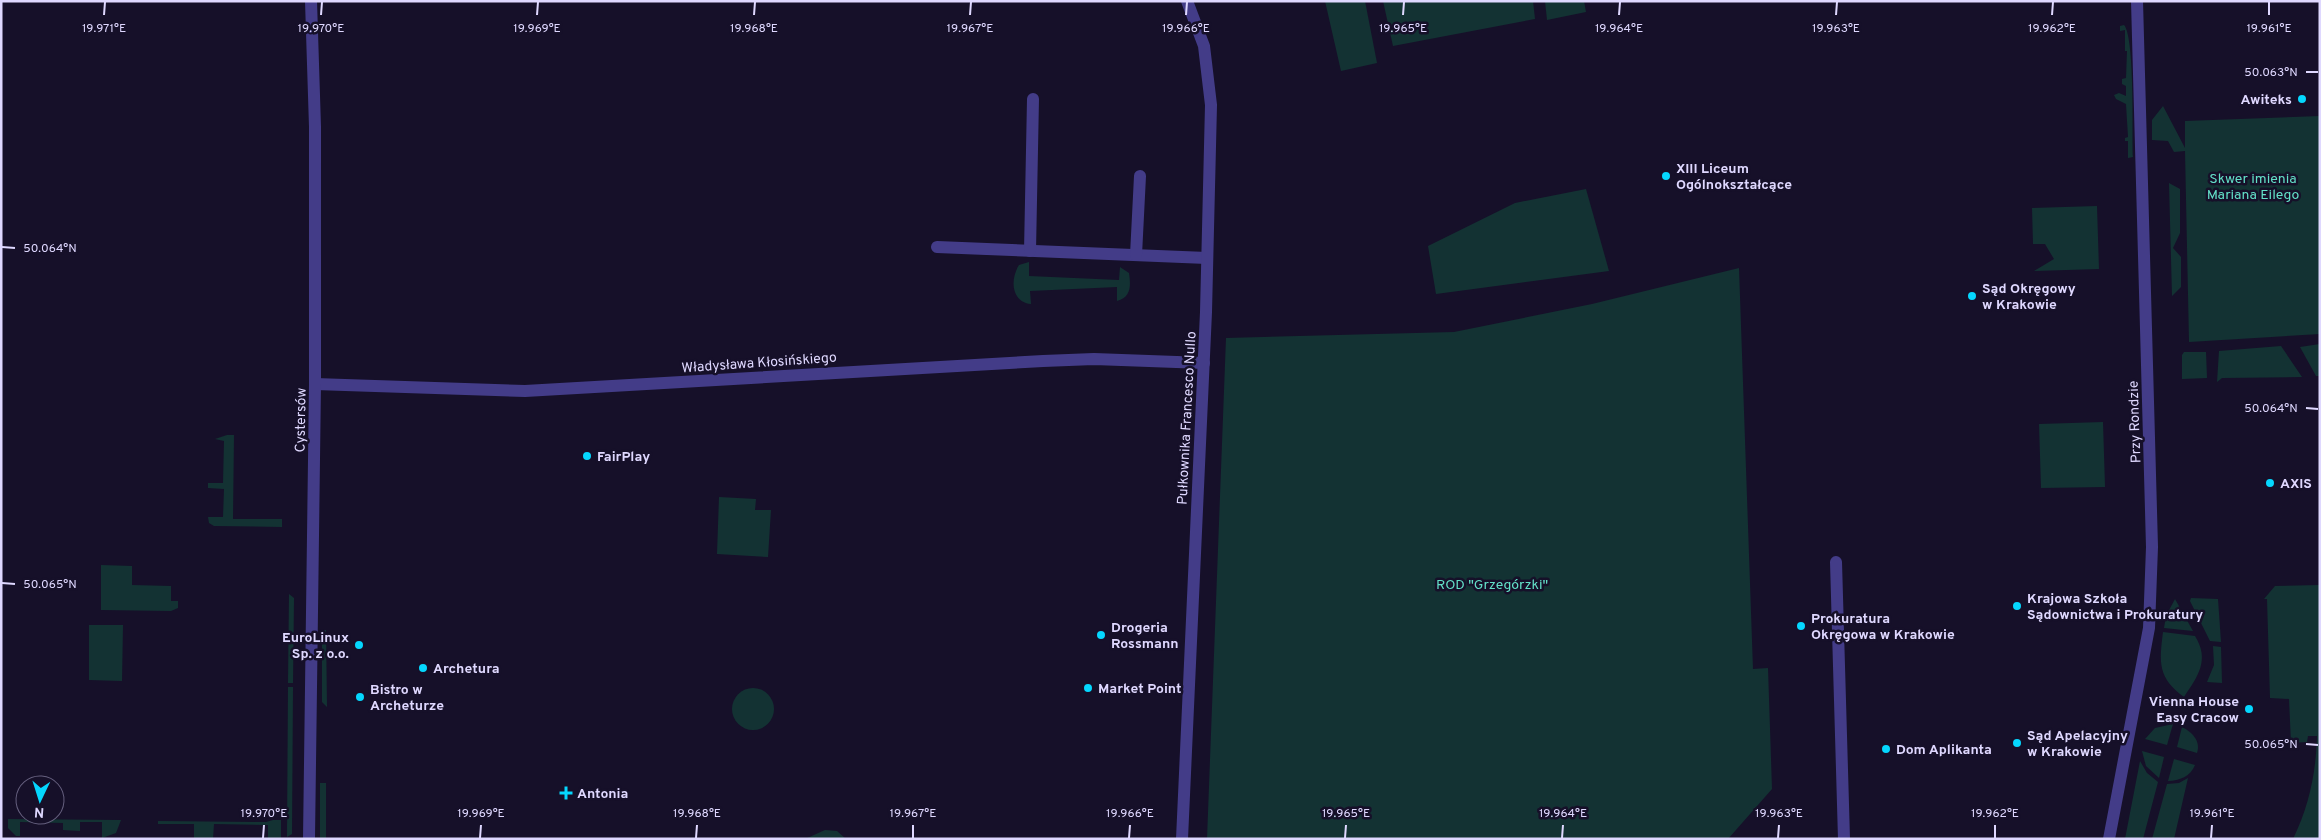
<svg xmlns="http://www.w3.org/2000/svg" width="2321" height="840" viewBox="0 0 2321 840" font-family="Overpass,sans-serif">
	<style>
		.green { fill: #133233 }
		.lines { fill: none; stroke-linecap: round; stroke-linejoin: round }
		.minor { stroke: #433c88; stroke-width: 12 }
		.ticks { fill: none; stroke: #dfd8ff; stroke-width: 2 }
		.poi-dot { fill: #05d7fe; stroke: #161029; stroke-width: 2 }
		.labels { text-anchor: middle; stroke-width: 5; stroke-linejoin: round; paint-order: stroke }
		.poi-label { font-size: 14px; font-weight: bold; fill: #dfd8ff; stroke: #161029; text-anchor: start }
		.park-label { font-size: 14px; fill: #63e0c8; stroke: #161029 }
		.street-label { font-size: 14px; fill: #dfd8ff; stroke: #161029 }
		.ticks-label { font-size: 12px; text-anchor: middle; fill: #dfd8ff; stroke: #161029; stroke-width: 5; stroke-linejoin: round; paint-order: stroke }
	</style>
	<rect width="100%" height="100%" fill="#161029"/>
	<g class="green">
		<path d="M 1325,1 L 1365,1 L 1377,63 L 1341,71 Z"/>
		<path d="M 1383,1 L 1533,1 L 1535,19 L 1393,46 Z"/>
		<path d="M 1545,1 L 1584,1 L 1586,12 L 1547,20 Z"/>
		<path d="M 2124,25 C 2135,37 2132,135 2133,157 L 2128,158 L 2128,141 L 2125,141 L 2125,138 L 2128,137 L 2126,104 L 2116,99 L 2114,95 L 2119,93 L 2126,96 L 2126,86 L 2122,84 L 2122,79 L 2126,78 L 2127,51 L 2125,51 L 2125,30 L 2120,31 L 2120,26 Z"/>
		<path d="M 2163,106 L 2185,148 L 2185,121 L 2320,116 L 2320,334 L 2189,342 L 2185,151 L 2174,152 L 2168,141 L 2152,140 L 2152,120 Z"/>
		<path d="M 2169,183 L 2180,189 L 2180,233 L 2173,248 L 2181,257 L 2181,287 L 2172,296 Z"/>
		<path d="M 1586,189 L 1609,271 L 1436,294 L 1428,246 L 1515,203 Z"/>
		<path d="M 2097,206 L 2099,269 L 2034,271 L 2054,259 L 2045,244 L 2033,244 L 2032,208 Z"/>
		<path d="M 1029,262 L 1029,276 L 1119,280 L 1120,267 L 1129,273 C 1131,286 1131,297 1117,301 L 1117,287 L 1030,291 L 1031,304 C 1011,302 1010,279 1019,265 Z"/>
		<path d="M 1739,268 L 1753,669 L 1768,668 L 1772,789 L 1728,839 L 1207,839 L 1226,338 L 1454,332 L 1592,304 Z"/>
		<path d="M 2320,344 L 2320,376 L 2316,376 L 2300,347 Z"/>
		<path d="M 2281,346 L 2302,377 L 2222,378 L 2217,382 L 2219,351 Z"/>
		<path d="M 2184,352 L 2206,352 L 2207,378 L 2182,379 L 2182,355 Z"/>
		<path d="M 2103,422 L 2105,487 L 2041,488 L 2039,424 Z"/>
		<path d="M 227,435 L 234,435 L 233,519 L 282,519 L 282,527 L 214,526 L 209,523 L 208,517 L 223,517 L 224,489 L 208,488 L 208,483 L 223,483 L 224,441 L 215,439 Z"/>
		<path d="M 719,497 L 756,499 L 755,510 L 771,510 L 768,557 L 717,554 Z"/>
		<path d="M 101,565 L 132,566 L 132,585 L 171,586 L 171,601 L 178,601 L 178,608 L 171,611 L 101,610 Z"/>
		<path d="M 2320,585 L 2320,839 L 2293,839 C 2309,806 2316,773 2317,736 L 2308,736 L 2307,742 L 2291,743 L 2289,699 L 2270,698 L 2267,599 L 2264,599 L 2275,586 Z"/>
		<path d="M 289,594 L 294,598 L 293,683 L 288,683 Z"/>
		<path d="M 2191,598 L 2218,599 L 2221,642 L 2210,641 L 2190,601 Z"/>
		<path d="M 2175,599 L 2193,631 L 2164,628 L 2166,616 Z"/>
		<path d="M 89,625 L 123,625 L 122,681 L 89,680 Z"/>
		<path d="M 322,630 L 326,630 L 327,707 L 322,702 Z"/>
		<path d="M 2163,632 L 2195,636 C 2210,660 2198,676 2184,697 C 2158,678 2159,663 2163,632 Z"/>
		<path d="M 2213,646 L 2221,647 L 2222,683 L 2207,682 L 2214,665 Z"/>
		<path d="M 288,687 L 293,687 L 292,834 L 287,837 Z"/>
		<circle cx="753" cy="709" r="21"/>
		<path d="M 2173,724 L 2167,745 L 2145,739 L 2155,728 Z"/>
		<path d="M 2182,727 C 2192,732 2201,741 2197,753 L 2177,747 Z"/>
		<path d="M 2142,751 L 2164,757 L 2159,778 L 2146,766 Z"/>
		<path d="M 2174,759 L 2195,765 C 2191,776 2179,781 2168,781 Z"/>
		<path d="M 2140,761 L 2147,773 L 2158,782 L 2143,839 L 2125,839 Z"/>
		<path d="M 2188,778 L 2174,839 L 2152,839 L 2167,784 L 2179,783 Z"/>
		<rect x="320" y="783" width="6" height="56"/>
		<path d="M 8,819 L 121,820 L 116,833 L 102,838 L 102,822 L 80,822 L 80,831 L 63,830 L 63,823 L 20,822 L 20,836 L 16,836 L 8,828 Z"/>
		<path d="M 273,820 L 281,820 L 281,839 L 268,839 L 268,825 L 214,824 L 213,839 L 194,839 L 194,824 L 158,824 L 158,821 L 266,822 Z"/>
		<path d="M 825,830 L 837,831 L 846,839 L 805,839 Z"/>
	</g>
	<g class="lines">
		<g class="minor">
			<path d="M 937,247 L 1207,258"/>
			<path d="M 1030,251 L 1033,99"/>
			<path d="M 1136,255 L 1140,176"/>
			<path d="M 315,384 L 525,391 L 1043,361 L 1094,359 L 1204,363"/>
			<path d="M 1836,562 L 1844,839"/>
			<path d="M 309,839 L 315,384 L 315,127 L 311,1"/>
			<path d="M 1182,839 L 1206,312 L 1211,105 L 1204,46 L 1187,1"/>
			<path d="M 2109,839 L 2149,628 L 2152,547 L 2137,1"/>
		</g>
	</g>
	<path class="ticks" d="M 104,15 L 105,2M 321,15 L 322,2M 537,15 L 538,2M 754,15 L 755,2M 970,15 L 971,2M 1186,15 L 1187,2M 1403,15 L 1404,2M 1619,15 L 1620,2M 1836,15 L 1837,2M 2052,15 L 2053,2M 2269,15 L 2269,2M 2306,72 L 2318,72M 2,247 L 15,248M 2306,408 L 2318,409M 2,583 L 15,584M 2306,744 L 2318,745M 263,838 L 264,825M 480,838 L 481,825M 696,838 L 697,825M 913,838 L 913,825M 1129,838 L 1130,825M 1345,838 L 1346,825M 1562,838 L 1563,825M 1778,838 L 1779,825M 1995,838 L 1995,825M 2211,838 L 2212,825"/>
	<g class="poi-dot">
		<circle cx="2302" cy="99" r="5"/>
		<circle cx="1666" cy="176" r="5"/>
		<circle cx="1972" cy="296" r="5"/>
		<circle cx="587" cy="456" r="5"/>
		<circle cx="2270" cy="483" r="5"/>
		<circle cx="2017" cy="606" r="5"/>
		<circle cx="1801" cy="626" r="5"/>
		<circle cx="1101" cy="635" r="5"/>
		<circle cx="359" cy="645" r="5"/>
		<circle cx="423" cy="668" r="5"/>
		<circle cx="1088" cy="688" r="5"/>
		<circle cx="360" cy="697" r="5"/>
		<circle cx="2249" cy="709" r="5"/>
		<circle cx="2017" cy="743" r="5"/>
		<circle cx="1886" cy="749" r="5"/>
		<path d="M563.5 785.5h5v5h5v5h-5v5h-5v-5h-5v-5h5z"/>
	</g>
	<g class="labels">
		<g class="poi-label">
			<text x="2292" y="104" text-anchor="end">Awiteks</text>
			<text x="1676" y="173">XIII Liceum<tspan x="1676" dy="16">Ogólnokształcące</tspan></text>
			<text x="1982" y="293">Sąd Okręgowy<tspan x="1982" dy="16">w Krakowie</tspan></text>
			<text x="597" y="461">FairPlay</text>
			<text x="2280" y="488">AXIS</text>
			<text x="2027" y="603">Krajowa Szkoła<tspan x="2027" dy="16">Sądownictwa i Prokuratury</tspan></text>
			<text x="1811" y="623">Prokuratura<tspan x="1811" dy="16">Okręgowa w Krakowie</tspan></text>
			<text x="1111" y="632">Drogeria<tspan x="1111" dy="16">Rossmann</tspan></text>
			<text x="349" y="642" text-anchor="end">EuroLinux<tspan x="349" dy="16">Sp. z o.o.</tspan></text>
			<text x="433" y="673">Archetura</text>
			<text x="1098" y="693">Market Point</text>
			<text x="370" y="694">Bistro w<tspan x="370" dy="16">Archeturze</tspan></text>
			<text x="2239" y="706" text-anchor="end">Vienna House<tspan x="2239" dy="16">Easy Cracow</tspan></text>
			<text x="2027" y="740">Sąd Apelacyjny<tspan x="2027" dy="16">w Krakowie</tspan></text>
			<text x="1896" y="754">Dom Aplikanta</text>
			<text x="577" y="798">Antonia</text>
		</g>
		<g class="park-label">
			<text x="2253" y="183">Skwer imienia<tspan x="2253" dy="16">Mariana Eilego</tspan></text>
			<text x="1492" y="589">ROD "Grzegórzki"</text>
		</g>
		<g class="street-label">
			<text transform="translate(759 362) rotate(-4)" y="5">Władysława Kłosińskiego</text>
			<text transform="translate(1186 418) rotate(-87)" y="5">Pułkownika Francesco Nullo</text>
			<text transform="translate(300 420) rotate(-89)" y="5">Cystersów</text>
			<text transform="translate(2134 422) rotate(-92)" y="5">Przy Rondzie</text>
		</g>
	</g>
	<g class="ticks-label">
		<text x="104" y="32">19.971°E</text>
		<text x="321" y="32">19.970°E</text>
		<text x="537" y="32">19.969°E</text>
		<text x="754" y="32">19.968°E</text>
		<text x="970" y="32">19.967°E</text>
		<text x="1186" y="32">19.966°E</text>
		<text x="1403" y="32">19.965°E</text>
		<text x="1619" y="32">19.964°E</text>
		<text x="1836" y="32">19.963°E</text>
		<text x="2052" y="32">19.962°E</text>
		<text x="2269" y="32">19.961°E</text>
		<text x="2271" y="76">50.063°N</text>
		<text x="50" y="252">50.064°N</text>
		<text x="2271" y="412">50.064°N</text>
		<text x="50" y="588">50.065°N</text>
		<text x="2271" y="748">50.065°N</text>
		<text x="264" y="817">19.970°E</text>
		<text x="481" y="817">19.969°E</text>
		<text x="697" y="817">19.968°E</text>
		<text x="913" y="817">19.967°E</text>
		<text x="1130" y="817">19.966°E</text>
		<text x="1346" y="817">19.965°E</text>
		<text x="1563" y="817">19.964°E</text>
		<text x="1779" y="817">19.963°E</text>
		<text x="1995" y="817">19.962°E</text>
		<text x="2212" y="817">19.961°E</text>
	</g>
	<rect width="2321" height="840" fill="none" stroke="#dfd8ff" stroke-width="5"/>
	<g transform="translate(40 800) rotate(184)"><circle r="24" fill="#161029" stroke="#66607f"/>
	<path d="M0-4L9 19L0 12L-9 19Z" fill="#05d7fe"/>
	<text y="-8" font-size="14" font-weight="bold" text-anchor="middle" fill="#dfd8ff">N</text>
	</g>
</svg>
